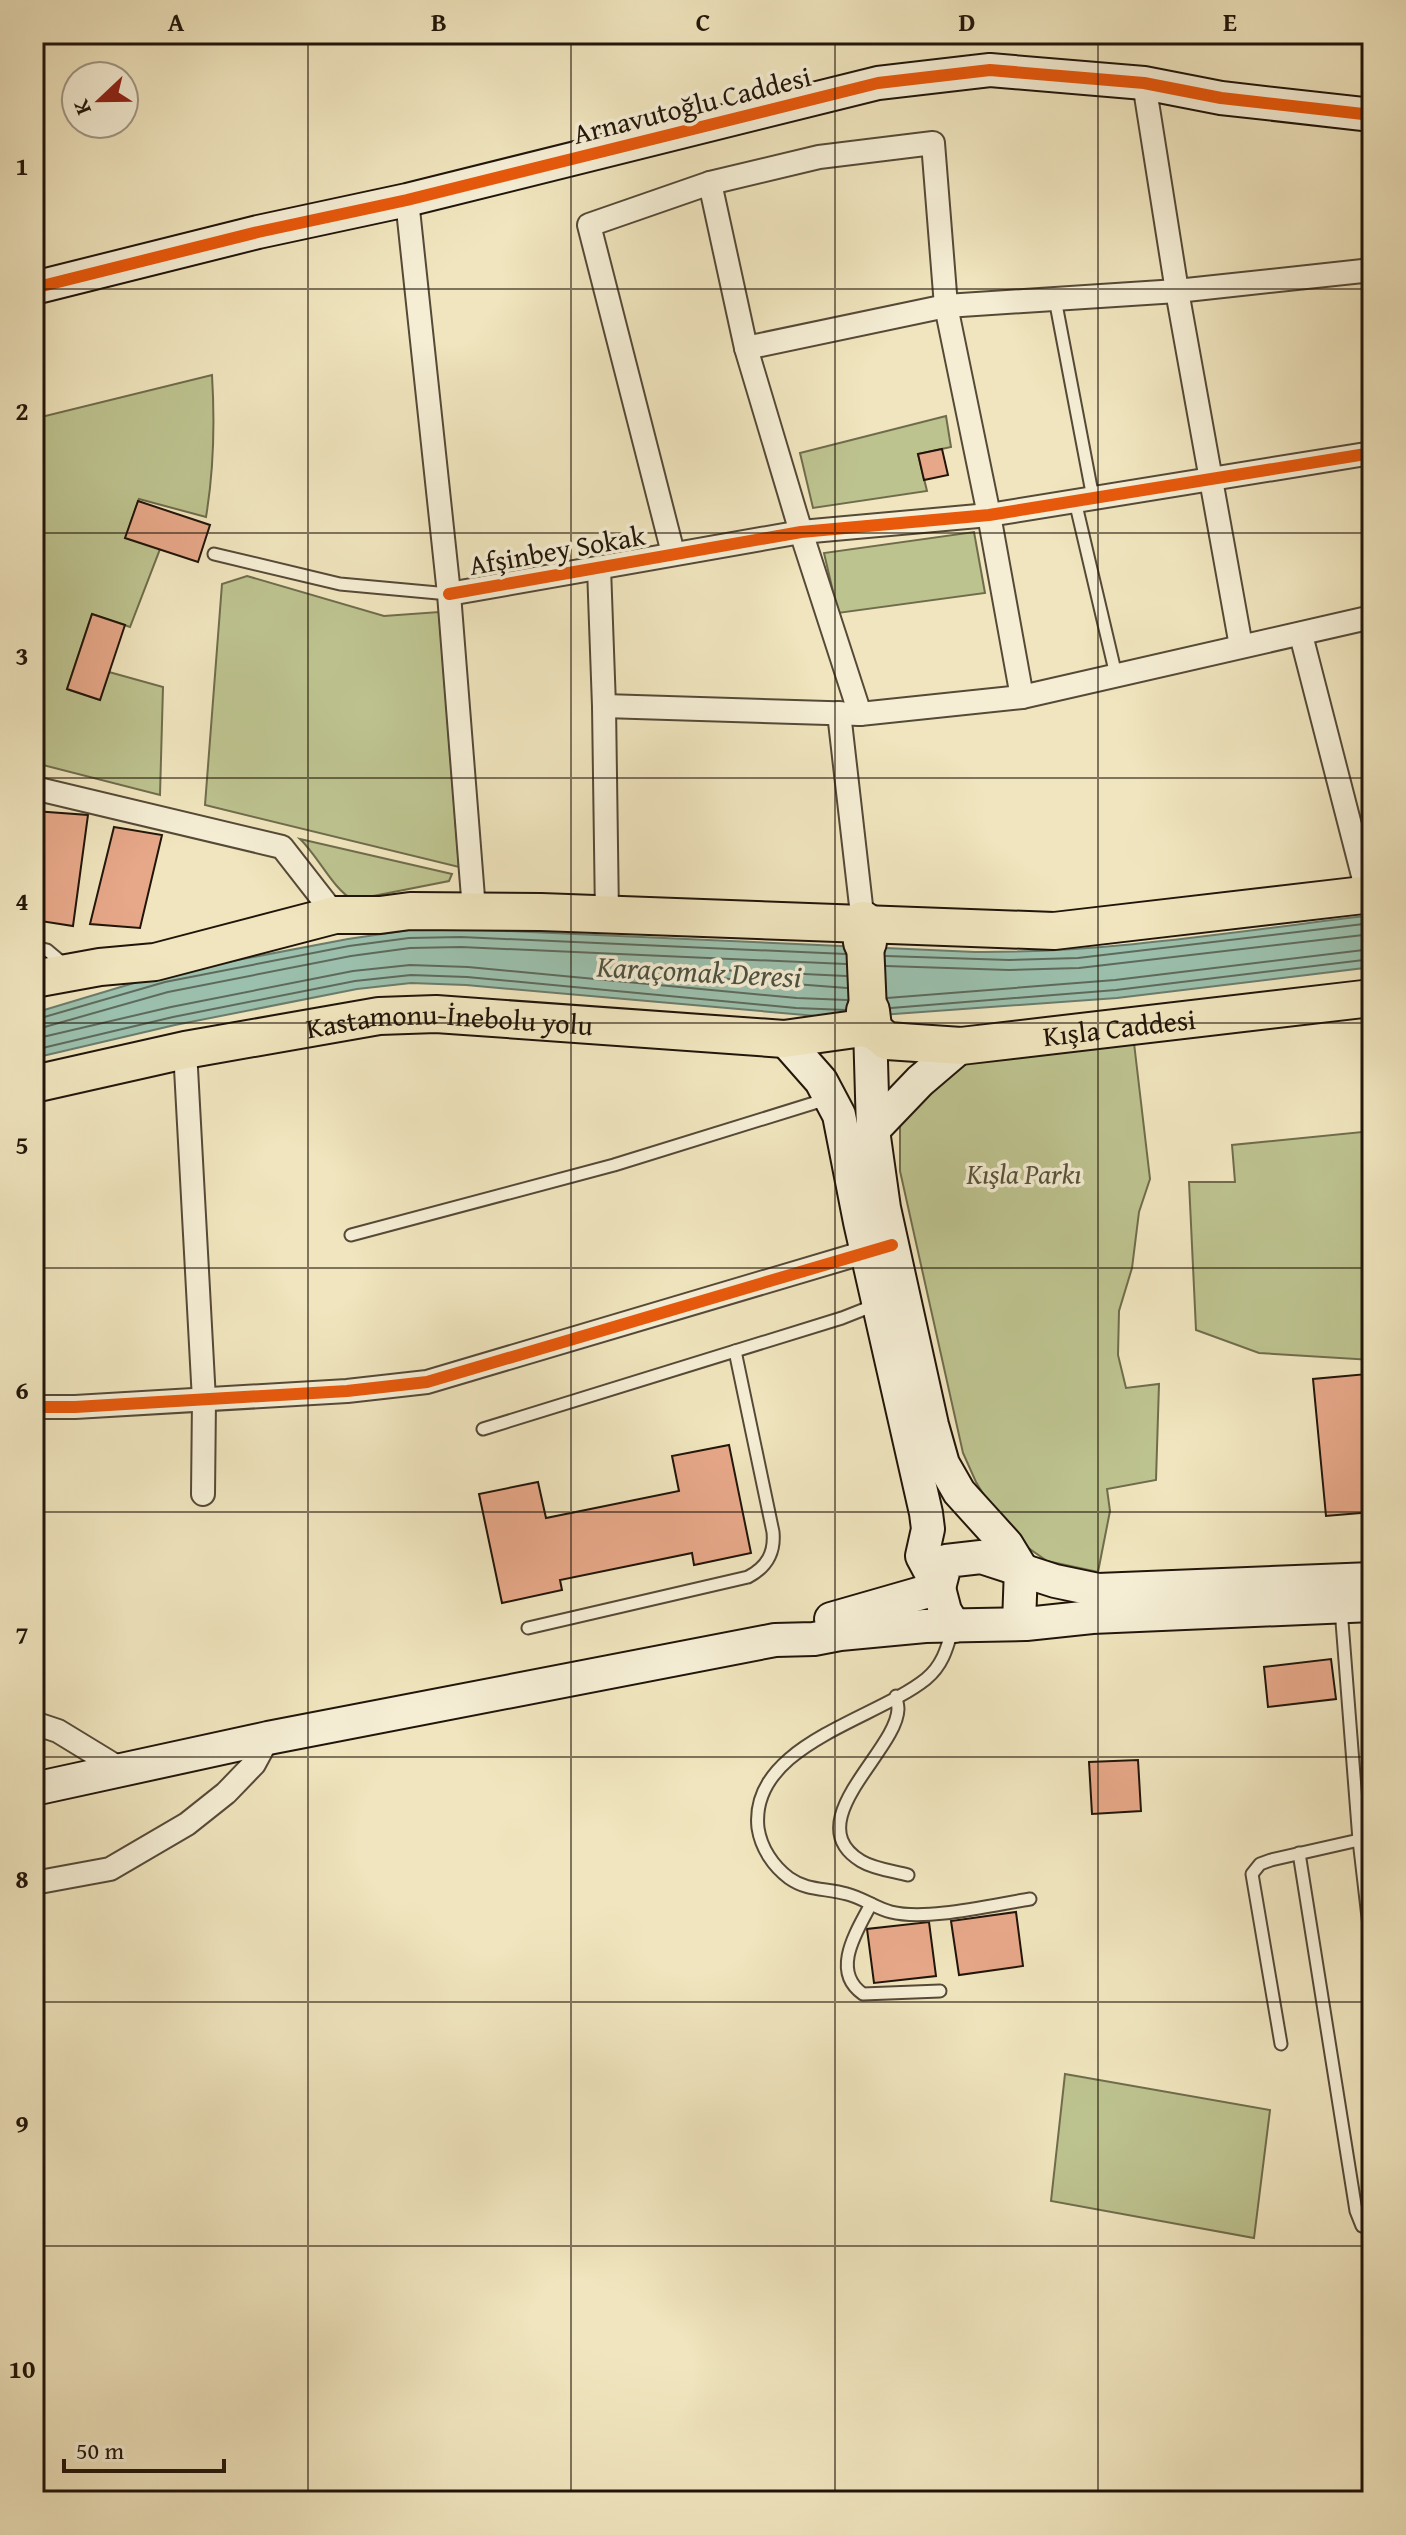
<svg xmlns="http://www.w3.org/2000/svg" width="1406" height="2535" viewBox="0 0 1406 2535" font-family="'Gentium Book Plus',serif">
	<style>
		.green { fill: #bdc38f; stroke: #6f6c4c; stroke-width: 2 }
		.water { fill: #9bc0ad; stroke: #6a7c6c; stroke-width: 2 }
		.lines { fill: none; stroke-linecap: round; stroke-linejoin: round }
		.shore { stroke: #5e6a5c; stroke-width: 2 }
		.building { fill: #e7a889; stroke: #21150a; stroke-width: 2 }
		.lane-casing { stroke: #554937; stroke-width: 15 }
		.street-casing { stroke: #554937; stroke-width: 26 }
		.secondary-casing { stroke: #21150a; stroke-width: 36 }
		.primary-casing { stroke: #21150a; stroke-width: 40 }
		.highway-casing { stroke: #21150a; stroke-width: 46 }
		.lane { stroke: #f5eed5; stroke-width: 11 }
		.street { stroke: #f5eed5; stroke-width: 22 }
		.secondary { stroke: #f5eed5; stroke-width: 32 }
		.primary { stroke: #f0e5be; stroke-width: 36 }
		.highway { stroke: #f0e5be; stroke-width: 42 }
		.cycleway-casing { stroke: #f5eed5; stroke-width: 17 }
		.cycleway { stroke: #e8590c; stroke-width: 12 }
		.grid { fill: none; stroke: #21150a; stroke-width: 2; stroke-opacity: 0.55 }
		.labels { text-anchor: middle; stroke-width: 7; stroke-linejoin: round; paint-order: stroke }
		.street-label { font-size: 28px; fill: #21150a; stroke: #f5eed5 }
		.park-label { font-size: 28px; font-style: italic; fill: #585239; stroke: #f5eed5 }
		.water-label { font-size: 30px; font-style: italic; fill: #4c5143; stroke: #f5eed5 }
		.neatline { fill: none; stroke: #21150a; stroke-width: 3 }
		.grid-label { font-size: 26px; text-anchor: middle; font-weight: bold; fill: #21150a }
	</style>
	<rect width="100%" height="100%" fill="#f0e5be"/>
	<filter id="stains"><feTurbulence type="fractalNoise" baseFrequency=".0025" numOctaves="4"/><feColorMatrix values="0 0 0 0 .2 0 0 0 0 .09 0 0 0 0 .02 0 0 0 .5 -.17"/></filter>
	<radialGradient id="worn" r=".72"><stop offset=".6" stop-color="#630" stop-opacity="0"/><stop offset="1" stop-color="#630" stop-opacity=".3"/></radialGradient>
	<g class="green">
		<path d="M 212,375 C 215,424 214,469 206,517 L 139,499 L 126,537 L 160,549 L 130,627 L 92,614 L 67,689 L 100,700 L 109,672 L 163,687 L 160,795 L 35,763 L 37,418 Z"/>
		<path d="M 946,416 L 951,447 L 918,454 L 927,491 L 813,508 L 800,453 Z"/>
		<path d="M 974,532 L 985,593 L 838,613 L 824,553 Z"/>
		<path d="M 247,576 L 384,616 L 439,612 L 459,867 L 205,805 L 222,584 Z"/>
		<path d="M 300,839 L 452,874 L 449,881 L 353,900 C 333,889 318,856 300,839 Z"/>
		<path d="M 1134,1043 L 1150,1179 L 1139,1212 L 1132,1268 L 1119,1311 L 1118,1355 L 1126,1388 L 1159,1384 L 1156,1480 L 1107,1489 L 1110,1511 L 1098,1572 L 1047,1561 L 1017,1540 L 997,1517 L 976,1482 L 963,1453 L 900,1171 L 900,1124 L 961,1060 Z"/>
		<path d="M 1372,1131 L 1372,1360 L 1259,1353 L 1196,1330 L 1189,1182 L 1235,1182 L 1232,1145 Z"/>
		<path d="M 1065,2074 L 1270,2110 L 1254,2238 L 1051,2201 Z"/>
	</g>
	<path class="water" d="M 1372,915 L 1372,967 L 1117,998 L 839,1018 L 466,985 L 411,983 L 357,989 L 175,1025 L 34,1058 L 34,1013 L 164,974 L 348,939 L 409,930 L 461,929 L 975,952 C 1108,953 1240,931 1372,915 Z"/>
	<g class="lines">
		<g class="shore">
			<path d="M 886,956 L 1009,960 L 1078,958 L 1372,923"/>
			<path d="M 886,966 L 1009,970 L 1079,968 L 1372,934"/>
			<path d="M 846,976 L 719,970 L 715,974 L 718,978 L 847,988"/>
			<path d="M 887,998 L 1115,980 L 1372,949"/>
			<path d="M 891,1008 L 1116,990 L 1372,959"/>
			<path d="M 34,1020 L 165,982 L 349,946 L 409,938 L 461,937 L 846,954"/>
			<path d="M 34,1030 L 168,992 L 351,956 L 410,948 L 461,947 L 846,964"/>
			<path d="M 34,1039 L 171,1007 L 353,971 L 410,965 L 468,967 L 797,998 L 847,1000"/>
			<path d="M 34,1050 L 173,1017 L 355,981 L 411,975 L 467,977 L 796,1008 L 846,1010"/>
		</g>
	</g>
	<g class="building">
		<path d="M 942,449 L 948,475 L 924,480 L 918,454 Z"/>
		<path d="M 138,501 L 210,525 L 198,562 L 125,538 Z"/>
		<path d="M 92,614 L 125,625 L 100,700 L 67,689 Z"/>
		<path d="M 34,811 L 88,815 L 73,926 L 34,920 Z"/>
		<path d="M 114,827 L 162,835 L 140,928 L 90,924 Z"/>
		<path d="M 1367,1374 L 1368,1386 L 1372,1385 L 1372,1512 L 1326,1516 L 1313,1379 Z"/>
		<path d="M 729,1445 L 751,1553 L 694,1565 L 692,1553 L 560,1580 L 562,1590 L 502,1603 L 479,1494 L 538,1482 L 546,1518 L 679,1491 L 672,1456 Z"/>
		<path d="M 1331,1659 L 1336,1699 L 1268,1707 L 1264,1667 Z"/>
		<path d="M 1138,1760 L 1141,1811 L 1092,1814 L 1089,1762 Z"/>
		<path d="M 1016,1912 L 1023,1966 L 959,1975 L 951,1921 Z"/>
		<path d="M 929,1922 L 936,1976 L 874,1983 L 867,1929 Z"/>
	</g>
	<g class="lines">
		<defs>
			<g id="lane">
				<path d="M 1055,299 L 1093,498"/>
				<path d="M 1075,501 L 1116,675"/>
				<path d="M 214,554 L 340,584 L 449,594"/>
				<path d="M 34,947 L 47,950 L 66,966"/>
				<path d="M 351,1235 L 614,1165 L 827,1099"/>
				<path d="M 483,1429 L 842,1318 L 875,1305"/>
				<path d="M 1341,1609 L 1359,1840 L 1372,1952"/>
				<path d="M 953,1627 C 947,1648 943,1665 926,1679 C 875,1720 749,1745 758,1828 C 761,1848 773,1866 789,1878 C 807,1891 826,1888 847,1894 C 863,1898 875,1908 891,1912 C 927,1921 992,1905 1030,1899"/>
				<path d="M 528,1628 L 748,1577 C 767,1567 775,1553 773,1532 L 735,1351"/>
				<path d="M 896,1696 C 896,1700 898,1704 898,1709 C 897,1751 797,1822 861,1861 C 874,1869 893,1871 908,1875"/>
				<path d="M 1299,1853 L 1356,2211 L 1362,2226 L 1372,2229"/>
				<path d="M 871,1904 C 857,1931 830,1971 863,1994 L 940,1991"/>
				<path d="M 1281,2044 L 1252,1874 L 1260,1864 L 1271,1860 L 1359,1840"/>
			</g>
			<g id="street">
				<path d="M 1144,83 L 1177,291 L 1241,646"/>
				<path d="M 710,183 L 746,348 L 801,532 L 860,714"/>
				<path d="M 407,200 L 449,594 L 474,910"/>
				<path d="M 746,348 L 946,306 L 1177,291 L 1372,270"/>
				<path d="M 673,553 L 589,225 L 710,183 L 819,157 L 933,143 L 946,306 L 989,515 L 1022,697"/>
				<path d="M 599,568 L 604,706 L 607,915"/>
				<path d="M 449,594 L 801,532 L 989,515 L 1372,453"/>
				<path d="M 1301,635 L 1368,895"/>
				<path d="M 604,706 L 860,714 L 1022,697 L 1372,617"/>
				<path d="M 839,713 L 863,923"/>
				<path d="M 34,788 L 282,847 L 335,915"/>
				<path d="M 185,1050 L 204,1400 L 203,1494"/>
				<path d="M 34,1407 L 75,1407 L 347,1391 L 427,1382 L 879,1248"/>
				<path d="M 34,1723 L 58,1731 L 122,1770"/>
				<path d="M 34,1883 L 110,1869 L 187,1824 L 226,1793 L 254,1764 L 268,1738"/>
			</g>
			<g id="secondary">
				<path d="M 34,288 L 258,232 L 407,200 L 878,83 L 990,70 L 1144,83 L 1221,98 L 1372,115"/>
				<path d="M 870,1027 L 873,1130 L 884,1208 L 932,1425 L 943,1464 L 959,1492 L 1007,1545 L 1021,1568 L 1019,1624"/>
				<path d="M 784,1039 L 821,1081 L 839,1115 L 860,1222 L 926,1513 L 928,1529 L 922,1556 L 939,1588 L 945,1611 L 954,1626"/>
				<path d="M 873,1130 L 920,1081 L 961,1046"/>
				<path d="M 939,1588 L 946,1561 L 981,1557 L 1055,1581 L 1098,1590 L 1372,1579"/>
				<path d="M 831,1619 L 939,1588"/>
				<path d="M 34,1789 L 268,1738 L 775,1640 L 814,1639 L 840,1634 L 925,1626 L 1026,1624 L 1092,1617 L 1372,1605"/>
			</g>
			<g id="primary">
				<path d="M 865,942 L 868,1011"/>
				<path d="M 34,979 L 100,967 L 155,962 L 335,915 L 380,915 L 410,911 L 541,912 L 1054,931 L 1372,894"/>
				<path id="s1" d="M 34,1084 L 185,1050 L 379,1016 L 436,1014 L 784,1039 L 870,1027 L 887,1041 L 961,1046 L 1372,998"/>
			</g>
			<g id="highway">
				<path d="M 863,923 L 865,942"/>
				<path d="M 868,1011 L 870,1027"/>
			</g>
		</defs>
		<use href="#lane" class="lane-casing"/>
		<use href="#street" class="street-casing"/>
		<use href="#secondary" class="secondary-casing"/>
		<use href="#primary" class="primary-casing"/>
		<use href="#highway" class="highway-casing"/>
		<use href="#lane" class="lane"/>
		<use href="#street" class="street"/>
		<use href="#secondary" class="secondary"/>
		<use href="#primary" class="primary"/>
		<use href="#highway" class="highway"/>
		<defs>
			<g id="cycleway">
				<path d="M 34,288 L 258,232 L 407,200 L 878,83 L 990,70 L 1144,83 L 1221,98 L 1372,115"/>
				<path d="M 449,594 L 801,532 L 989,515 L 1372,453"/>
				<path d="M 34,1407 L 75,1407 L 347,1391 L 427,1382 L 892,1245"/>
			</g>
		</defs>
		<use href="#cycleway" class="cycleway-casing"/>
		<use href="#cycleway" class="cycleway"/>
	</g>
	<path class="grid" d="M 308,34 L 308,2501M 571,34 L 571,2501M 835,34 L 835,2501M 1098,34 L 1098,2501M 34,289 L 1372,289M 34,533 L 1372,533M 34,778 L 1372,778M 34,1023 L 1372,1023M 34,1268 L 1372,1268M 34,1512 L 1372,1512M 34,1757 L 1372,1757M 34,2002 L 1372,2002M 34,2246 L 1372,2246"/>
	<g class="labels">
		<g class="street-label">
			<text transform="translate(692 105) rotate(-14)" y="10">Arnavutoğlu Caddesi</text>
			<text transform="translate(557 550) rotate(-10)" y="10">Afşinbey Sokak</text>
			<text dy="10" stroke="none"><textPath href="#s1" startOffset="422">Kastamonu-İnebolu yolu</textPath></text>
			<text dy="10" stroke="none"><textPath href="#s1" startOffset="1100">Kışla Caddesi</textPath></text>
		</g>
		<g class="park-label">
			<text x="1024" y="1184">Kışla Parkı</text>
		</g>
		<g class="water-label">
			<text transform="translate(699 972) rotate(3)" y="10">Karaçomak Deresi</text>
		</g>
	</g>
	<rect width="1406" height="2535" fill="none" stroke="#f0e5be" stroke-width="88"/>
	<g transform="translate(100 100) rotate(248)"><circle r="38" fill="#f5eed5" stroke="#a09784" stroke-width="2"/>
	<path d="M0-6L14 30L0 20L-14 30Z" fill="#8f2418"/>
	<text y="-12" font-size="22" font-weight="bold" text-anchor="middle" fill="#21150a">K</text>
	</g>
	<path d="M64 2459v12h160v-12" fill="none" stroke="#21150a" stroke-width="4"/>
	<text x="76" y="2459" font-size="24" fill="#21150a" stroke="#f5eed5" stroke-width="6" paint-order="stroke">50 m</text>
	<rect x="44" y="44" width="1318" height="2447" class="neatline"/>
	<g class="grid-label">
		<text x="176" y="31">A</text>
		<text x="439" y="31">B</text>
		<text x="703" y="31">C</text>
		<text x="967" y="31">D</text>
		<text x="1230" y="31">E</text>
		<text x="22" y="175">1</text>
		<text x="22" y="420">2</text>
		<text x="22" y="665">3</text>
		<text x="22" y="910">4</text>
		<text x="22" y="1154">5</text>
		<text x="22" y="1399">6</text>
		<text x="22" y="1644">7</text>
		<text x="22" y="1888">8</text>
		<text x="22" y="2133">9</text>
		<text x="22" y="2378">10</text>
	</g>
	<rect width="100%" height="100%" filter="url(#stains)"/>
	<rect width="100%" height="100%" fill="url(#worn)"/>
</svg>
